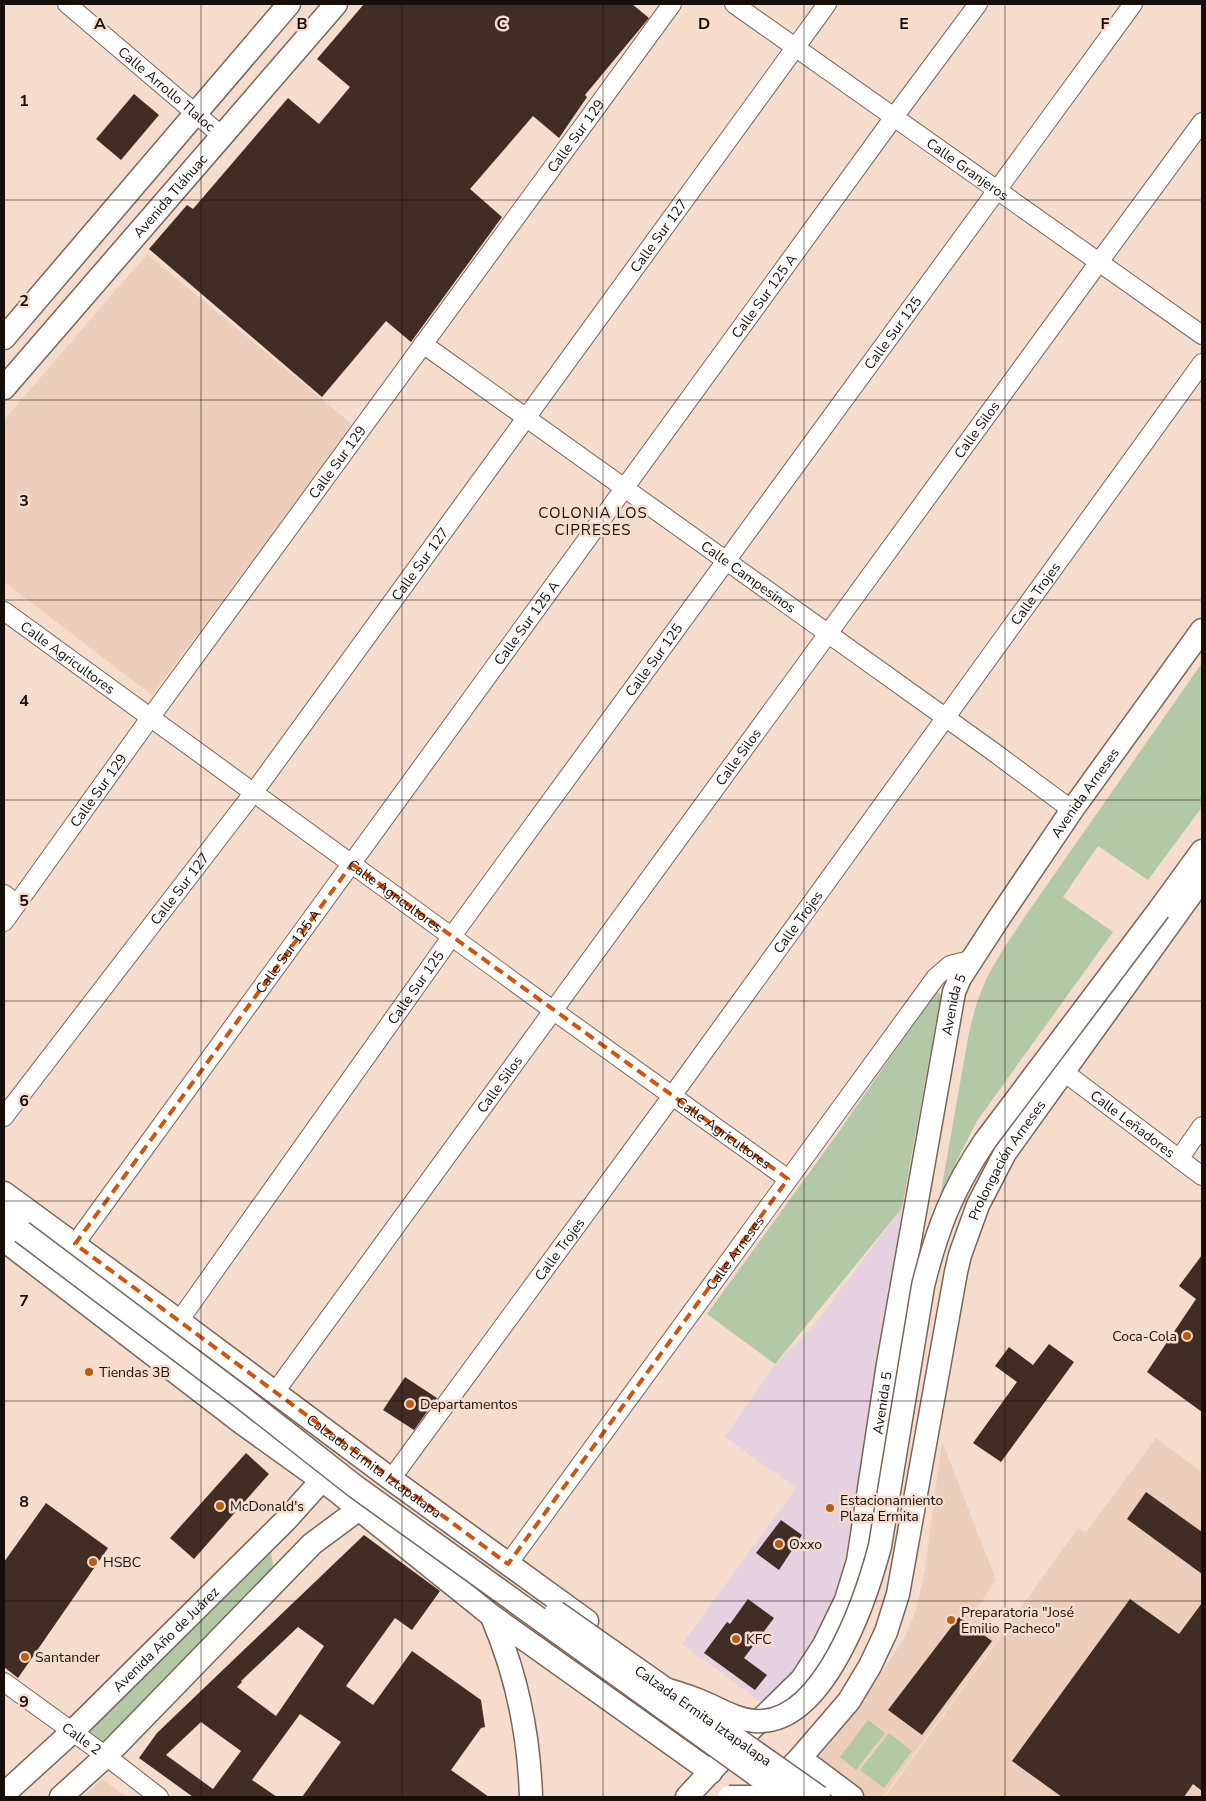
<svg xmlns="http://www.w3.org/2000/svg" width="1206" height="1801" viewBox="0 0 1206 1801" font-family="'Nunito Sans',sans-serif">
	<style>
		.commercial { fill: #e6d1e0 }
		.built { fill: #edceba }
		.green { fill: #b3c8a6 }
		.building { fill: #422d25; fill-rule: evenodd }
		.lines { fill: none; stroke-linecap: round; stroke-linejoin: round }
		.minor-casing { stroke: #7a6557; stroke-width: 20 }
		.major-casing { stroke: #7a6557; stroke-width: 25 }
		.minor { stroke: #fff; stroke-width: 18 }
		.major { stroke: #fff; stroke-width: 22 }
		.major-bridge-casing { stroke: #7a6557; stroke-width: 25; stroke-linecap: butt }
		.major-bridge { stroke: #fff; stroke-width: 22 }
		.marked { fill: none; stroke: #d3520c; stroke-width: 4; stroke-dasharray: 10 6; stroke-linejoin: round }
		.grid { fill: none; stroke: #160e09; stroke-width: 1; stroke-opacity: 0.55 }
		.poi-dot { fill: #bb5c14; stroke: #f5dccd; stroke-width: 2 }
		.labels { text-anchor: middle; stroke-width: 5; stroke-linejoin: round; paint-order: stroke }
		.street-label { font-size: 14px; fill: #160e09; stroke: #f5dccd }
		.poi-label { font-size: 14px; fill: #160e09; stroke: #f5dccd; text-anchor: start }
		.neighbourhood-label { font-size: 15px; letter-spacing: 1px; fill: #160e09; stroke: #f5dccd }
		.grid-label { font-size: 16px; text-anchor: middle; font-weight: bold; fill: #160e09; stroke: #f5dccd; stroke-width: 5; stroke-linejoin: round; paint-order: stroke }
	</style>
	<rect width="100%" height="100%" fill="#f5dccd"/>
	<path class="commercial" d="M 902,1208 L 885,1340 L 839,1592 L 799,1669 L 765,1705 L 682,1644 L 796,1488 L 725,1437 L 775,1364 L 815,1324 Z"/>
	<g class="built">
		<path d="M 147,254 L 353,425 L 152,695 L 4,582 L 4,420 Z"/>
		<path d="M 1156,1438 L 1202,1472 L 1202,1797 L 885,1797 L 1078,1528 L 1086,1532 Z"/>
		<path d="M 942,1441 L 996,1580 L 976,1609 L 1004,1629 L 883,1797 L 866,1797 L 822,1766 L 820,1754 L 864,1699 L 905,1637 L 916,1610 L 925,1569 Z"/>
		<path d="M 102,1779 L 127,1797 L 83,1797 Z"/>
	</g>
	<g class="green">
		<path d="M 1202,663 L 1202,807 L 1148,880 L 1098,846 L 1063,897 L 1113,932 L 977,1121 L 957,1160 L 936,1220 L 968,1038 C 972,1019 977,1000 985,982 C 997,957 1013,935 1028,912 Z"/>
		<path d="M 936,991 L 941,994 L 902,1208 L 775,1364 L 707,1314 L 838,1133 Z"/>
		<path d="M 269,1541 L 274,1571 L 107,1746 L 81,1727 Z"/>
		<path d="M 868,1720 L 885,1733 L 856,1770 L 840,1757 Z"/>
		<path d="M 889,1733 L 912,1751 L 884,1788 L 860,1770 Z"/>
	</g>
	<g class="building">
		<path d="M 364,4 L 632,4 L 649,18 L 585,95 L 587,97 L 559,138 L 533,116 L 470,189 L 502,217 L 411,342 L 386,321 L 322,397 L 149,249 L 187,205 L 193,209 L 288,98 L 319,124 L 350,87 L 317,59 Z"/>
		<path d="M 134,94 L 159,115 L 121,160 L 96,139 Z"/>
		<path d="M 1202,1255 L 1202,1412 L 1147,1372 L 1196,1299 L 1179,1286 Z"/>
		<path d="M 1049,1344 L 1074,1362 L 1001,1462 L 973,1443 L 1017,1382 L 995,1366 L 1009,1347 L 1033,1365 Z"/>
		<path d="M 405,1377 L 437,1398 L 414,1430 L 383,1410 Z"/>
		<path d="M 246,1453 L 269,1474 L 194,1559 L 170,1538 Z"/>
		<path d="M 1146,1492 L 1202,1532 L 1202,1574 L 1127,1519 Z"/>
		<path d="M 46,1503 L 108,1548 L 18,1678 L 4,1667 L 4,1562 Z"/>
		<path d="M 781,1520 L 802,1535 L 779,1570 L 756,1553 Z"/>
		<path d="M 364,1535 L 440,1591 L 412,1630 L 395,1618 L 346,1686 L 373,1705 L 412,1651 L 481,1700 L 485,1727 L 481,1728 L 451,1770 L 489,1797 L 302,1797 L 341,1742 L 300,1714 L 252,1780 L 277,1797 L 193,1797 L 139,1758 L 157,1733 ZM 298,1627 L 324,1646 L 276,1716 L 237,1687 L 242,1682 L 241,1681 ZM 201,1722 L 241,1751 L 213,1789 L 166,1755 Z"/>
		<path d="M 748,1599 L 774,1618 L 744,1658 L 767,1675 L 755,1690 L 704,1653 L 727,1622 L 730,1624 Z"/>
		<path d="M 1130,1599 L 1179,1634 L 1202,1603 L 1202,1791 L 1193,1784 L 1184,1797 L 1062,1797 L 1012,1761 Z"/>
		<path d="M 959,1617 L 992,1641 L 922,1735 L 888,1710 Z"/>
	</g>
	<g class="lines">
		<defs>
			<g id="minor">
				<path id="s1" d="M 67,4 L 222,136"/>
				<path id="s2" d="M 734,4 L 1202,335"/>
				<path id="s3" d="M 423,344 L 991,750 L 1072,810"/>
				<path id="s4" d="M 4,611 L 565,1019 L 788,1179"/>
				<path d="M 4,894 L 17,904"/>
				<path id="s5" d="M 4,922 L 150,718 L 672,4"/>
				<path id="s6" d="M 1064,1072 L 1202,1176"/>
				<path id="s7" d="M 4,1117 L 254,792 L 827,4"/>
				<path d="M 1179,1159 L 1202,1126"/>
				<path id="s8" d="M 75,1244 L 894,117 L 978,4"/>
				<path id="s9" d="M 179,1321 L 452,936 L 1133,4"/>
				<path id="s10" d="M 275,1392 L 1099,262 L 1202,122"/>
				<path id="s11" d="M 391,1479 L 672,1096 L 1202,363"/>
				<path id="s12" d="M 508,1564 L 936,977 L 950,965 L 974,959"/>
				<path id="s13" d="M 4,1682 L 106,1756 L 159,1797"/>
			</g>
			<g id="major">
				<path d="M 4,338 L 289,4"/>
				<path id="s14" d="M 4,388 L 336,4"/>
				<path d="M 1159,910 L 1202,851"/>
				<path id="s15" d="M 4,1193 L 179,1321 L 391,1479 L 587,1621"/>
				<path d="M 4,1213 L 22,1232"/>
				<path d="M 4,1240 L 242,1423 L 334,1489 L 492,1616 L 711,1772"/>
				<path d="M 492,1617 C 517,1675 529,1734 531,1797"/>
				<path d="M 800,1758 L 852,1797"/>
				<path id="s16" d="M 772,1786 L 800,1758 L 849,1701 L 870,1666 L 886,1632 L 898,1594 L 956,1272 L 960,1255 L 978,1205 L 1005,1153 L 1202,879"/>
				<path id="s17" d="M 4,1794 L 72,1732 L 286,1520 L 322,1480"/>
				<path d="M 61,1797 L 106,1756 L 312,1544 L 359,1509"/>
				<path id="s18" d="M 687,1797 L 735,1745 L 802,1679 L 824,1645 L 846,1600 L 858,1561 L 888,1364 L 954,992 L 960,978 L 997,921 L 1072,810 L 1202,630"/>
			</g>
		</defs>
		<use href="#minor" class="minor-casing"/>
		<use href="#major" class="major-casing"/>
		<use href="#minor" class="minor"/>
		<use href="#major" class="major"/>
		<defs>
			<g id="major-bridge">
				<path d="M 22,1232 L 240,1396 L 356,1487 L 787,1797"/>
				<path id="s19" d="M 556,1612 L 819,1797"/>
				<path d="M 665,1689 C 679,1693 692,1697 705,1703 C 721,1710 737,1720 755,1721 C 824,1726 866,1599 880,1546 L 923,1286 C 937,1229 952,1190 985,1141 L 1159,910"/>
				<path d="M 729,1797 L 762,1797"/>
			</g>
		</defs>
		<use href="#major-bridge" class="major-bridge-casing"/>
		<use href="#major-bridge" class="major-bridge"/>
	</g>
	<path class="marked" d="M 352,864 L 788,1179 L 508,1564 L 75,1244 Z"/>
	<path class="grid" d="M 201,4 L 201,1797M 402,4 L 402,1797M 603,4 L 603,1797M 804,4 L 804,1797M 1005,4 L 1005,1797M 4,200 L 1202,200M 4,400 L 1202,400M 4,600 L 1202,600M 4,800 L 1202,800M 4,1001 L 1202,1001M 4,1201 L 1202,1201M 4,1401 L 1202,1401M 4,1601 L 1202,1601"/>
	<g class="poi-dot">
		<circle cx="1187" cy="1336" r="5"/>
		<circle cx="89" cy="1372" r="5"/>
		<circle cx="410" cy="1404" r="5"/>
		<circle cx="220" cy="1506" r="5"/>
		<circle cx="830" cy="1508" r="5"/>
		<circle cx="779" cy="1544" r="5"/>
		<circle cx="93" cy="1562" r="5"/>
		<circle cx="951" cy="1620" r="5"/>
		<circle cx="736" cy="1639" r="5"/>
		<circle cx="25" cy="1657" r="5"/>
	</g>
	<g class="labels">
		<g class="street-label">
			<text dy="5" stroke="none"><textPath href="#s1" startOffset="131">Calle Arrollo Tlaloc</textPath></text>
			<text dy="5" stroke="none"><textPath href="#s5" startOffset="972">Calle Sur 129</textPath></text>
			<text dy="5" stroke="none"><textPath href="#s2" startOffset="286">Calle Granjeros</textPath></text>
			<text dy="5" stroke="none"><textPath href="#s14" startOffset="254">Avenida Tláhuac</textPath></text>
			<text dy="5" stroke="none"><textPath href="#s7" startOffset="1098">Calle Sur 127</textPath></text>
			<text dy="5" stroke="none"><textPath href="#s8" startOffset="1172">Calle Sur 125 A</textPath></text>
			<text dy="5" stroke="none"><textPath href="#s9" startOffset="1219">Calle Sur 125</textPath></text>
			<text dy="5" stroke="none"><textPath href="#s10" startOffset="1191">Calle Silos</textPath></text>
			<text dy="5" stroke="none"><textPath href="#s5" startOffset="568">Calle Sur 129</textPath></text>
			<text dy="5" stroke="none"><textPath href="#s7" startOffset="692">Calle Sur 127</textPath></text>
			<text dy="5" stroke="none"><textPath href="#s3" startOffset="400">Calle Campesinos</textPath></text>
			<text dy="5" stroke="none"><textPath href="#s11" startOffset="1095">Calle Trojes</textPath></text>
			<text dy="5" stroke="none"><textPath href="#s8" startOffset="768">Calle Sur 125 A</textPath></text>
			<text dy="5" stroke="none"><textPath href="#s4" startOffset="79">Calle Agricultores</textPath></text>
			<text dy="5" stroke="none"><textPath href="#s9" startOffset="814">Calle Sur 125</textPath></text>
			<text dy="5" stroke="none"><textPath href="#s10" startOffset="786">Calle Silos</textPath></text>
			<text dy="5" stroke="none"><textPath href="#s5" startOffset="162">Calle Sur 129</textPath></text>
			<text dy="5" stroke="none"><textPath href="#s18" startOffset="1112">Avenida Arneses</textPath></text>
			<text dy="5" stroke="none"><textPath href="#s7" startOffset="288">Calle Sur 127</textPath></text>
			<text dy="5" stroke="none"><textPath href="#s4" startOffset="484">Calle Agricultores</textPath></text>
			<text dy="5" stroke="none"><textPath href="#s11" startOffset="690">Calle Trojes</textPath></text>
			<text dy="5" stroke="none"><textPath href="#s8" startOffset="362">Calle Sur 125 A</textPath></text>
			<text dy="5" stroke="none"><textPath href="#s9" startOffset="409">Calle Sur 125</textPath></text>
			<text dy="5" stroke="none"><textPath href="#s18" startOffset="861">Avenida 5</textPath></text>
			<text dy="5" stroke="none"><textPath href="#s10" startOffset="381">Calle Silos</textPath></text>
			<text dy="5" stroke="none"><textPath href="#s6" startOffset="86">Calle Leñadores</textPath></text>
			<text dy="5" stroke="none"><textPath href="#s4" startOffset="889">Calle Agricultores</textPath></text>
			<text dy="5" stroke="none"><textPath href="#s16" startOffset="684">Prolongación Arneses</textPath></text>
			<text dy="5" stroke="none"><textPath href="#s11" startOffset="285">Calle Trojes</textPath></text>
			<text dy="5" stroke="none"><textPath href="#s12" startOffset="385">Calle Arneses</textPath></text>
			<text dy="5" stroke="none"><textPath href="#s18" startOffset="456">Avenida 5</textPath></text>
			<text dy="5" stroke="none"><textPath href="#s15" startOffset="460">Calzada Ermita Iztapalapa</textPath></text>
			<text dy="5" stroke="none"><textPath href="#s17" startOffset="224">Avenida Año de Juárez</textPath></text>
			<text dy="5" stroke="none"><textPath href="#s19" startOffset="180">Calzada Ermita Iztapalapa</textPath></text>
			<text dy="5" stroke="none"><textPath href="#s13" startOffset="96">Calle 2</textPath></text>
		</g>
		<g class="poi-label">
			<text x="1177" y="1341" text-anchor="end">Coca-Cola</text>
			<text x="99" y="1377">Tiendas 3B</text>
			<text x="420" y="1409">Departamentos</text>
			<text x="840" y="1505">Estacionamiento<tspan x="840" dy="16">Plaza Ermita</tspan></text>
			<text x="230" y="1511">McDonald's</text>
			<text x="789" y="1549">Oxxo</text>
			<text x="103" y="1567">HSBC</text>
			<text x="961" y="1617">Preparatoria "José<tspan x="961" dy="16">Emilio Pacheco"</tspan></text>
			<text x="746" y="1644">KFC</text>
			<text x="35" y="1662">Santander</text>
		</g>
		<g class="neighbourhood-label">
			<text x="593" y="518">COLONIA LOS<tspan x="593" dy="17">CIPRESES</tspan></text>
		</g>
	</g>
	<g class="grid-label">
		<text x="100" y="29">A</text>
		<text x="302" y="29">B</text>
		<text x="502" y="29">C</text>
		<text x="704" y="29">D</text>
		<text x="904" y="29">E</text>
		<text x="1105" y="29">F</text>
		<text x="24" y="106">1</text>
		<text x="24" y="306">2</text>
		<text x="24" y="506">3</text>
		<text x="24" y="706">4</text>
		<text x="24" y="906">5</text>
		<text x="24" y="1106">6</text>
		<text x="24" y="1306">7</text>
		<text x="24" y="1507">8</text>
		<text x="24" y="1707">9</text>
	</g>
	<rect width="1206" height="1801" fill="none" stroke="#160e09" stroke-width="10"/>
</svg>
